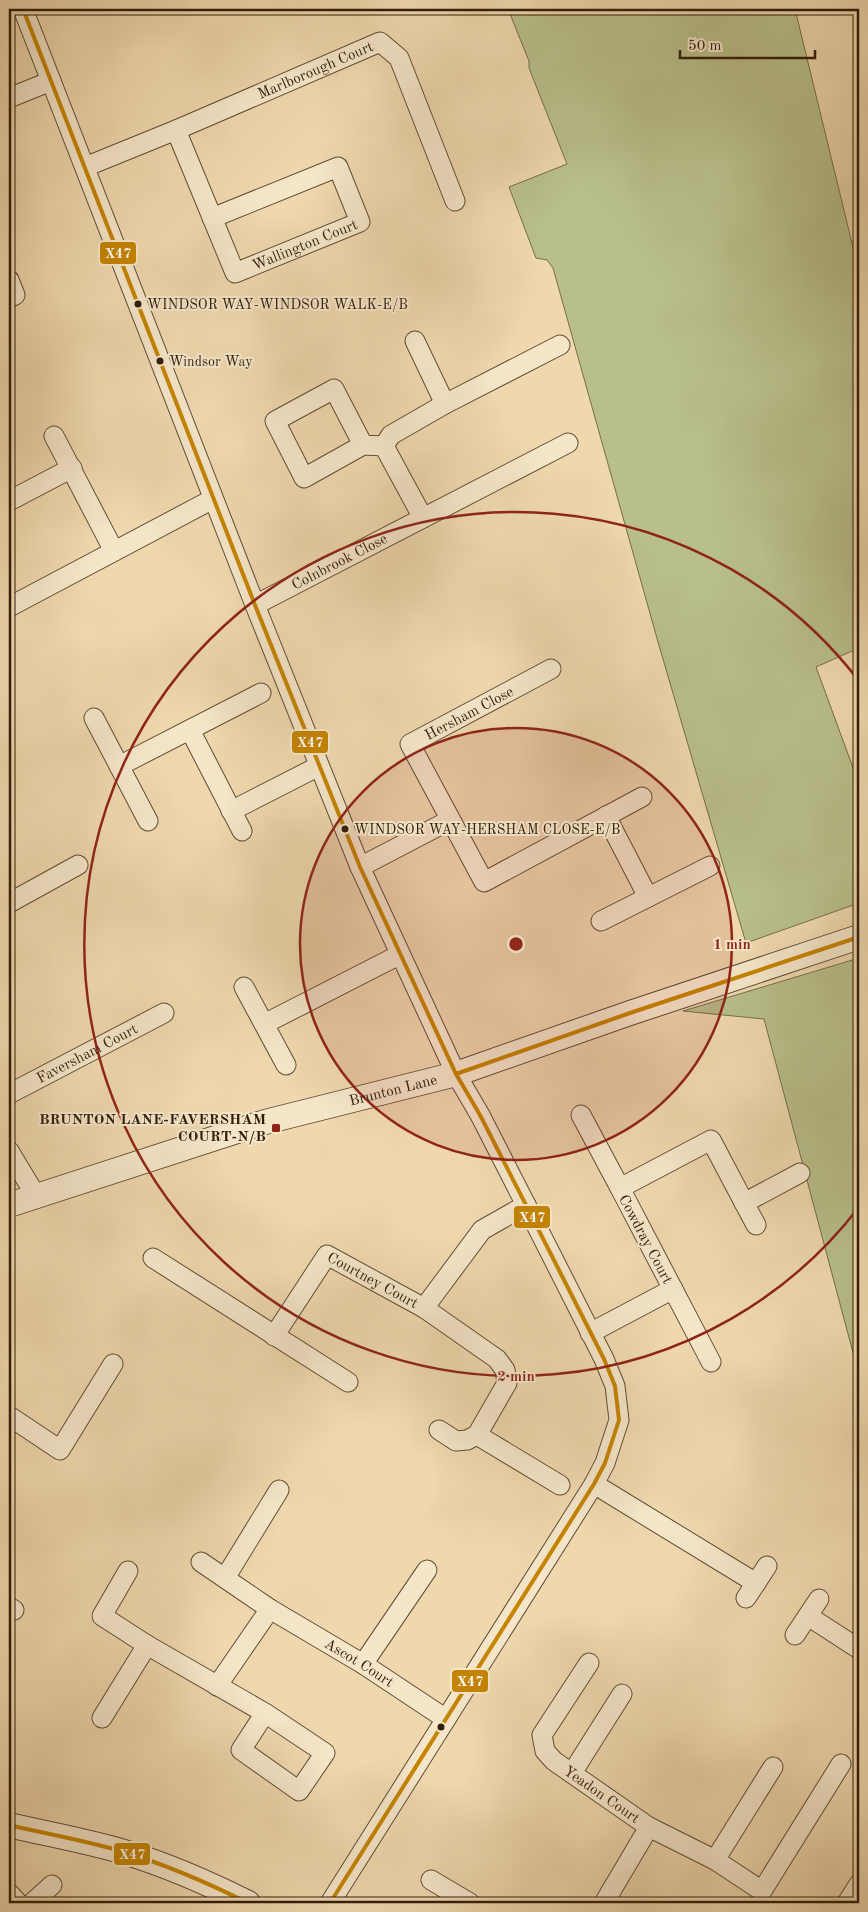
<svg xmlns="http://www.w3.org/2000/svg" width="868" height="1912" viewBox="0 0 868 1912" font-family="'Old Standard TT',serif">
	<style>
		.grass { fill: #b8bf8b; stroke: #746e4a }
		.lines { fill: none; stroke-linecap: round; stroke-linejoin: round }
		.minor-casing { stroke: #604c33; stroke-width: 21 }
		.tertiary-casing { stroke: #604c33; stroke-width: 26 }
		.minor { stroke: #f5e6ca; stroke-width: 19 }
		.tertiary { stroke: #f5e6ca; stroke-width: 24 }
		.bus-1-casing { stroke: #f5e6ca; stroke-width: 8 }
		.bus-1 { stroke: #c58402; stroke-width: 4 }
		.ring { fill: none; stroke: #8f2418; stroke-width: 2.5 }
		.bus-dot { fill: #301d0a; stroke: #f5e6ca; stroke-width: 2 }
		.poi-dot { fill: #8f2418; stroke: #f5e6ca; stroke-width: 2 }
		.labels { text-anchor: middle; stroke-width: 4; stroke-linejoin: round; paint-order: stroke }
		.bus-label { font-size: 14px; fill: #301d0a; stroke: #f5e6ca; text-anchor: start }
		.street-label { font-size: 15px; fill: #301d0a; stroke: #f5e6ca }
		.poi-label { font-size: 15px; font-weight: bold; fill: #301d0a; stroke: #f5e6ca; text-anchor: end }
		.centre { fill: #8f2418; stroke: #f5e6ca; stroke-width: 2.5 }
		.ring-label { font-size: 15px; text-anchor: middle; font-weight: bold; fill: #8f2418; stroke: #f5e6ca; stroke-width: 4; stroke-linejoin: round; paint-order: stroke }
		.line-badge { stroke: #f5e6ca; stroke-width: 2 }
		.badge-label { font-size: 14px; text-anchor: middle; font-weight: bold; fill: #fff }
	</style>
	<rect width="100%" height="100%" fill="#efd8ae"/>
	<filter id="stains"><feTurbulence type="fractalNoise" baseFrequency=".004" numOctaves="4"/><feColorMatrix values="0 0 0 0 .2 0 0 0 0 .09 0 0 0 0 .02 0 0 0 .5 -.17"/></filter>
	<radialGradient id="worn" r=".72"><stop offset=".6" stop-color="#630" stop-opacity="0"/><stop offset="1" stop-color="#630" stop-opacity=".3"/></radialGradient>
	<g class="grass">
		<path d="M 508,9 L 795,9 L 859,272 L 859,648 L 816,667 L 859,784 L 859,903 L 746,943 L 658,642 L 553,268 L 547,260 L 536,258 L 509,187 L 567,164 L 529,68 L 529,61 Z"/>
		<path d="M 859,958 L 859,1375 L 764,1019 L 683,1011 Z"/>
	</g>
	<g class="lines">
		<defs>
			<g id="minor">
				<path d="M 23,9 L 255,605 L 360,867 L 456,1074 L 480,1115 L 526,1205 L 604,1359 L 615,1386 L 619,1420 L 605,1463 L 594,1484 L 330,1903"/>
				<path d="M 9,98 L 51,81"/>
				<path id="s1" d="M 176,130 L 235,273 L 360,222 L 338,167 L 212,218"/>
				<path id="s2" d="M 85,167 L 176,130 L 380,42 L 399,58 L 455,201"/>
				<path d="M 9,280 L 15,295 L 9,298"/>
				<path d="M 415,341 L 445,404"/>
				<path d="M 54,436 L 114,551"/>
				<path d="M 363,445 L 334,389 L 275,421 L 304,478 L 363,445 L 384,446"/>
				<path d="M 9,501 L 72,468"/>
				<path d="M 423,518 L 384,446 L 391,435 L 445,404 L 560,345"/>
				<path id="s3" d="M 255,605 L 568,443"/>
				<path d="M 9,607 L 213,499"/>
				<path d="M 551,669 L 410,744 L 484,882 L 642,797"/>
				<path d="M 94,718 L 148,821"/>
				<path d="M 190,730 L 242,831"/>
				<path d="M 119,766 L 261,693"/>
				<path d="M 231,811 L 319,766"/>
				<path d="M 606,816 L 648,897"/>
				<path d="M 360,867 L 450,820"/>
				<path d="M 9,903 L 78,865"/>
				<path d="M 601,921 L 710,866"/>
				<path d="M 244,987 L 286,1065"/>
				<path d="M 264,1024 L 399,955"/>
				<path id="s4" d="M 9,1094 L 164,1013"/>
				<path d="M 581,1115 L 620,1188"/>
				<path d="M 9,1151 L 36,1196"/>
				<path d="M 744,1203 L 800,1173"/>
				<path d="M 153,1258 L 348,1382"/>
				<path d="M 424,1308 L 482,1230 L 526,1205"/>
				<path d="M 590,1333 L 673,1289"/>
				<path id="s5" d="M 274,1336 L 327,1255 L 424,1308 L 497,1359 L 505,1370 L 507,1383 L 477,1435 L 467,1440 L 456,1441 L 439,1430"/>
				<path d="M 711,1362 L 620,1188 L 711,1140 L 756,1225"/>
				<path d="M 9,1416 L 60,1450 L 113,1364"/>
				<path d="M 477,1435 L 560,1485"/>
				<path d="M 594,1484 L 756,1583"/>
				<path d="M 201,1562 L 270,1609 L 217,1686"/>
				<path d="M 128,1571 L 102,1616 L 147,1645"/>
				<path d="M 225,1578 L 279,1490"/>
				<path d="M 746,1598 L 767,1566"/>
				<path d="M 9,1607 L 14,1610"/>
				<path id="s6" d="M 270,1609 L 363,1664 L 446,1719"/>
				<path d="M 808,1616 L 859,1649"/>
				<path d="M 795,1635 L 819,1599"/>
				<path id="s7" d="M 589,1663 L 542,1735 L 545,1751 L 554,1761 L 649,1827 L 715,1860 L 762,1891 L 841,1764"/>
				<path d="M 363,1664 L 427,1570"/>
				<path d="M 102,1718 L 147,1645 L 265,1713 L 325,1753 L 299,1791 L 241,1750 L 265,1713"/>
				<path d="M 572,1773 L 622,1694"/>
				<path d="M 715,1860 L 773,1767"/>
				<path d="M 431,1880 L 470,1903"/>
				<path d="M 9,1893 L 18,1903"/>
				<path d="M 32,1903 L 52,1885"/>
				<path d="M 604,1903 L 649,1827"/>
				<path d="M 847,1903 L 859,1884"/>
			</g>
			<g id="tertiary">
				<path id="s8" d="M 9,1205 L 265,1122 L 456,1074 L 630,1013 L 859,937"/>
				<path d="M 9,1825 C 47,1834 87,1841 124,1852 C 167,1865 208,1883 248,1903"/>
			</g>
		</defs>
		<use href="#minor" class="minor-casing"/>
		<use href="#tertiary" class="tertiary-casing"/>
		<use href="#minor" class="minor"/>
		<use href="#tertiary" class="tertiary"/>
		<defs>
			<g id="bus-1">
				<path d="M 23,9 L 255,605 L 360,867 L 456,1074 L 480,1115 L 526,1205 L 604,1359 L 615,1386 L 619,1420 L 605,1463 L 594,1484 L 330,1903"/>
				<path d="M 456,1074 L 630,1013 L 859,937"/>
				<path d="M 9,1825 C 47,1834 87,1841 124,1852 C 167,1865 208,1883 248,1903"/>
			</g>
		</defs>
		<use href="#bus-1" class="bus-1-casing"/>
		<use href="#bus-1" class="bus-1"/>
	</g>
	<circle cx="516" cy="944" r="216" fill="#8f2418" fill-opacity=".12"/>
	<g class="ring">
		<circle cx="516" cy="944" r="216"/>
		<path d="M859 1207A432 432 0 1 1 859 681"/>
	</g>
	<g class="bus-dot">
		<circle cx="138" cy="304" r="4.5"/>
		<circle cx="160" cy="361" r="4.5"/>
		<circle cx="345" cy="829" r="4.5"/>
		<circle cx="441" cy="1727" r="4.5"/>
	</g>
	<rect class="poi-dot" x="271" y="1123" width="10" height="10" rx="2.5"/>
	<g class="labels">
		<g class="bus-label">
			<text x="147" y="309">WINDSOR WAY-WINDSOR WALK-E/B</text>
			<text x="169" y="366">Windsor Way</text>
			<text x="354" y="834">WINDSOR WAY-HERSHAM CLOSE-E/B</text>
		</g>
		<g class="street-label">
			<text dy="5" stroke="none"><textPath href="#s2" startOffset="250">Marlborough Court</textPath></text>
			<text dy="5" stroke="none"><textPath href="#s1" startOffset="230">Wallington Court</textPath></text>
			<text dy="5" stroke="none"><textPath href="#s3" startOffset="95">Colnbrook Close</textPath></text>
			<text transform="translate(469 713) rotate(-28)" y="5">Hersham Close</text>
			<text dy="5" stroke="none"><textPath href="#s4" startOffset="88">Faversham Court</textPath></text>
			<text dy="5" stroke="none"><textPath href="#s8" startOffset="401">Brunton Lane</textPath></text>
			<text transform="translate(646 1239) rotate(62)" y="5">Cowdray Court</text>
			<text dy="5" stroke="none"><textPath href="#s5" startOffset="149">Courtney Court</textPath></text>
			<text dy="5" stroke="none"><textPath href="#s6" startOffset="104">Ascot Court</textPath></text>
			<text dy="5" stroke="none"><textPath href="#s7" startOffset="174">Yeadon Court</textPath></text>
		</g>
		<g class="poi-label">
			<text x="266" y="1124">BRUNTON LANE-FAVERSHAM<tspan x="266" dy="17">COURT-N/B</tspan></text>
		</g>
	</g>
	<circle cx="516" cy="944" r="8" class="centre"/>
	<g class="ring-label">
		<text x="732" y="949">1 min</text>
		<text x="516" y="1381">2 min</text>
	</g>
	<g class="line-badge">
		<rect x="99" y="241" width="38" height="24" rx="5" fill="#c58402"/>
		<rect x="291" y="730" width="38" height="24" rx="5" fill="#c58402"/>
		<rect x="513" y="1205" width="38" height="24" rx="5" fill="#c58402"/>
		<rect x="451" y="1669" width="38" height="24" rx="5" fill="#c58402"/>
		<rect x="113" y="1842" width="38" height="24" rx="5" fill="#c58402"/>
	</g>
	<g class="badge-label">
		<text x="118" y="258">X47</text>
		<text x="310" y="747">X47</text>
		<text x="532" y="1222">X47</text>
		<text x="470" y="1686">X47</text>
		<text x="132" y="1859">X47</text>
	</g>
	<rect width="868" height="1912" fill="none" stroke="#efd8ae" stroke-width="30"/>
	<rect x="10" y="10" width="848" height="1892" fill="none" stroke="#301d0a" stroke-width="2.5"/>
	<rect x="15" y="15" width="838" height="1882" fill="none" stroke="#301d0a"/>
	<path d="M680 50v8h135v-8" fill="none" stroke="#301d0a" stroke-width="2.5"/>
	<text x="688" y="50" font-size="15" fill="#301d0a" stroke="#f5e6ca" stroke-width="4" paint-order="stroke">50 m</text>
	<rect width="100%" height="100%" filter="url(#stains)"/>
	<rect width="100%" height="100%" fill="url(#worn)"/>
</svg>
